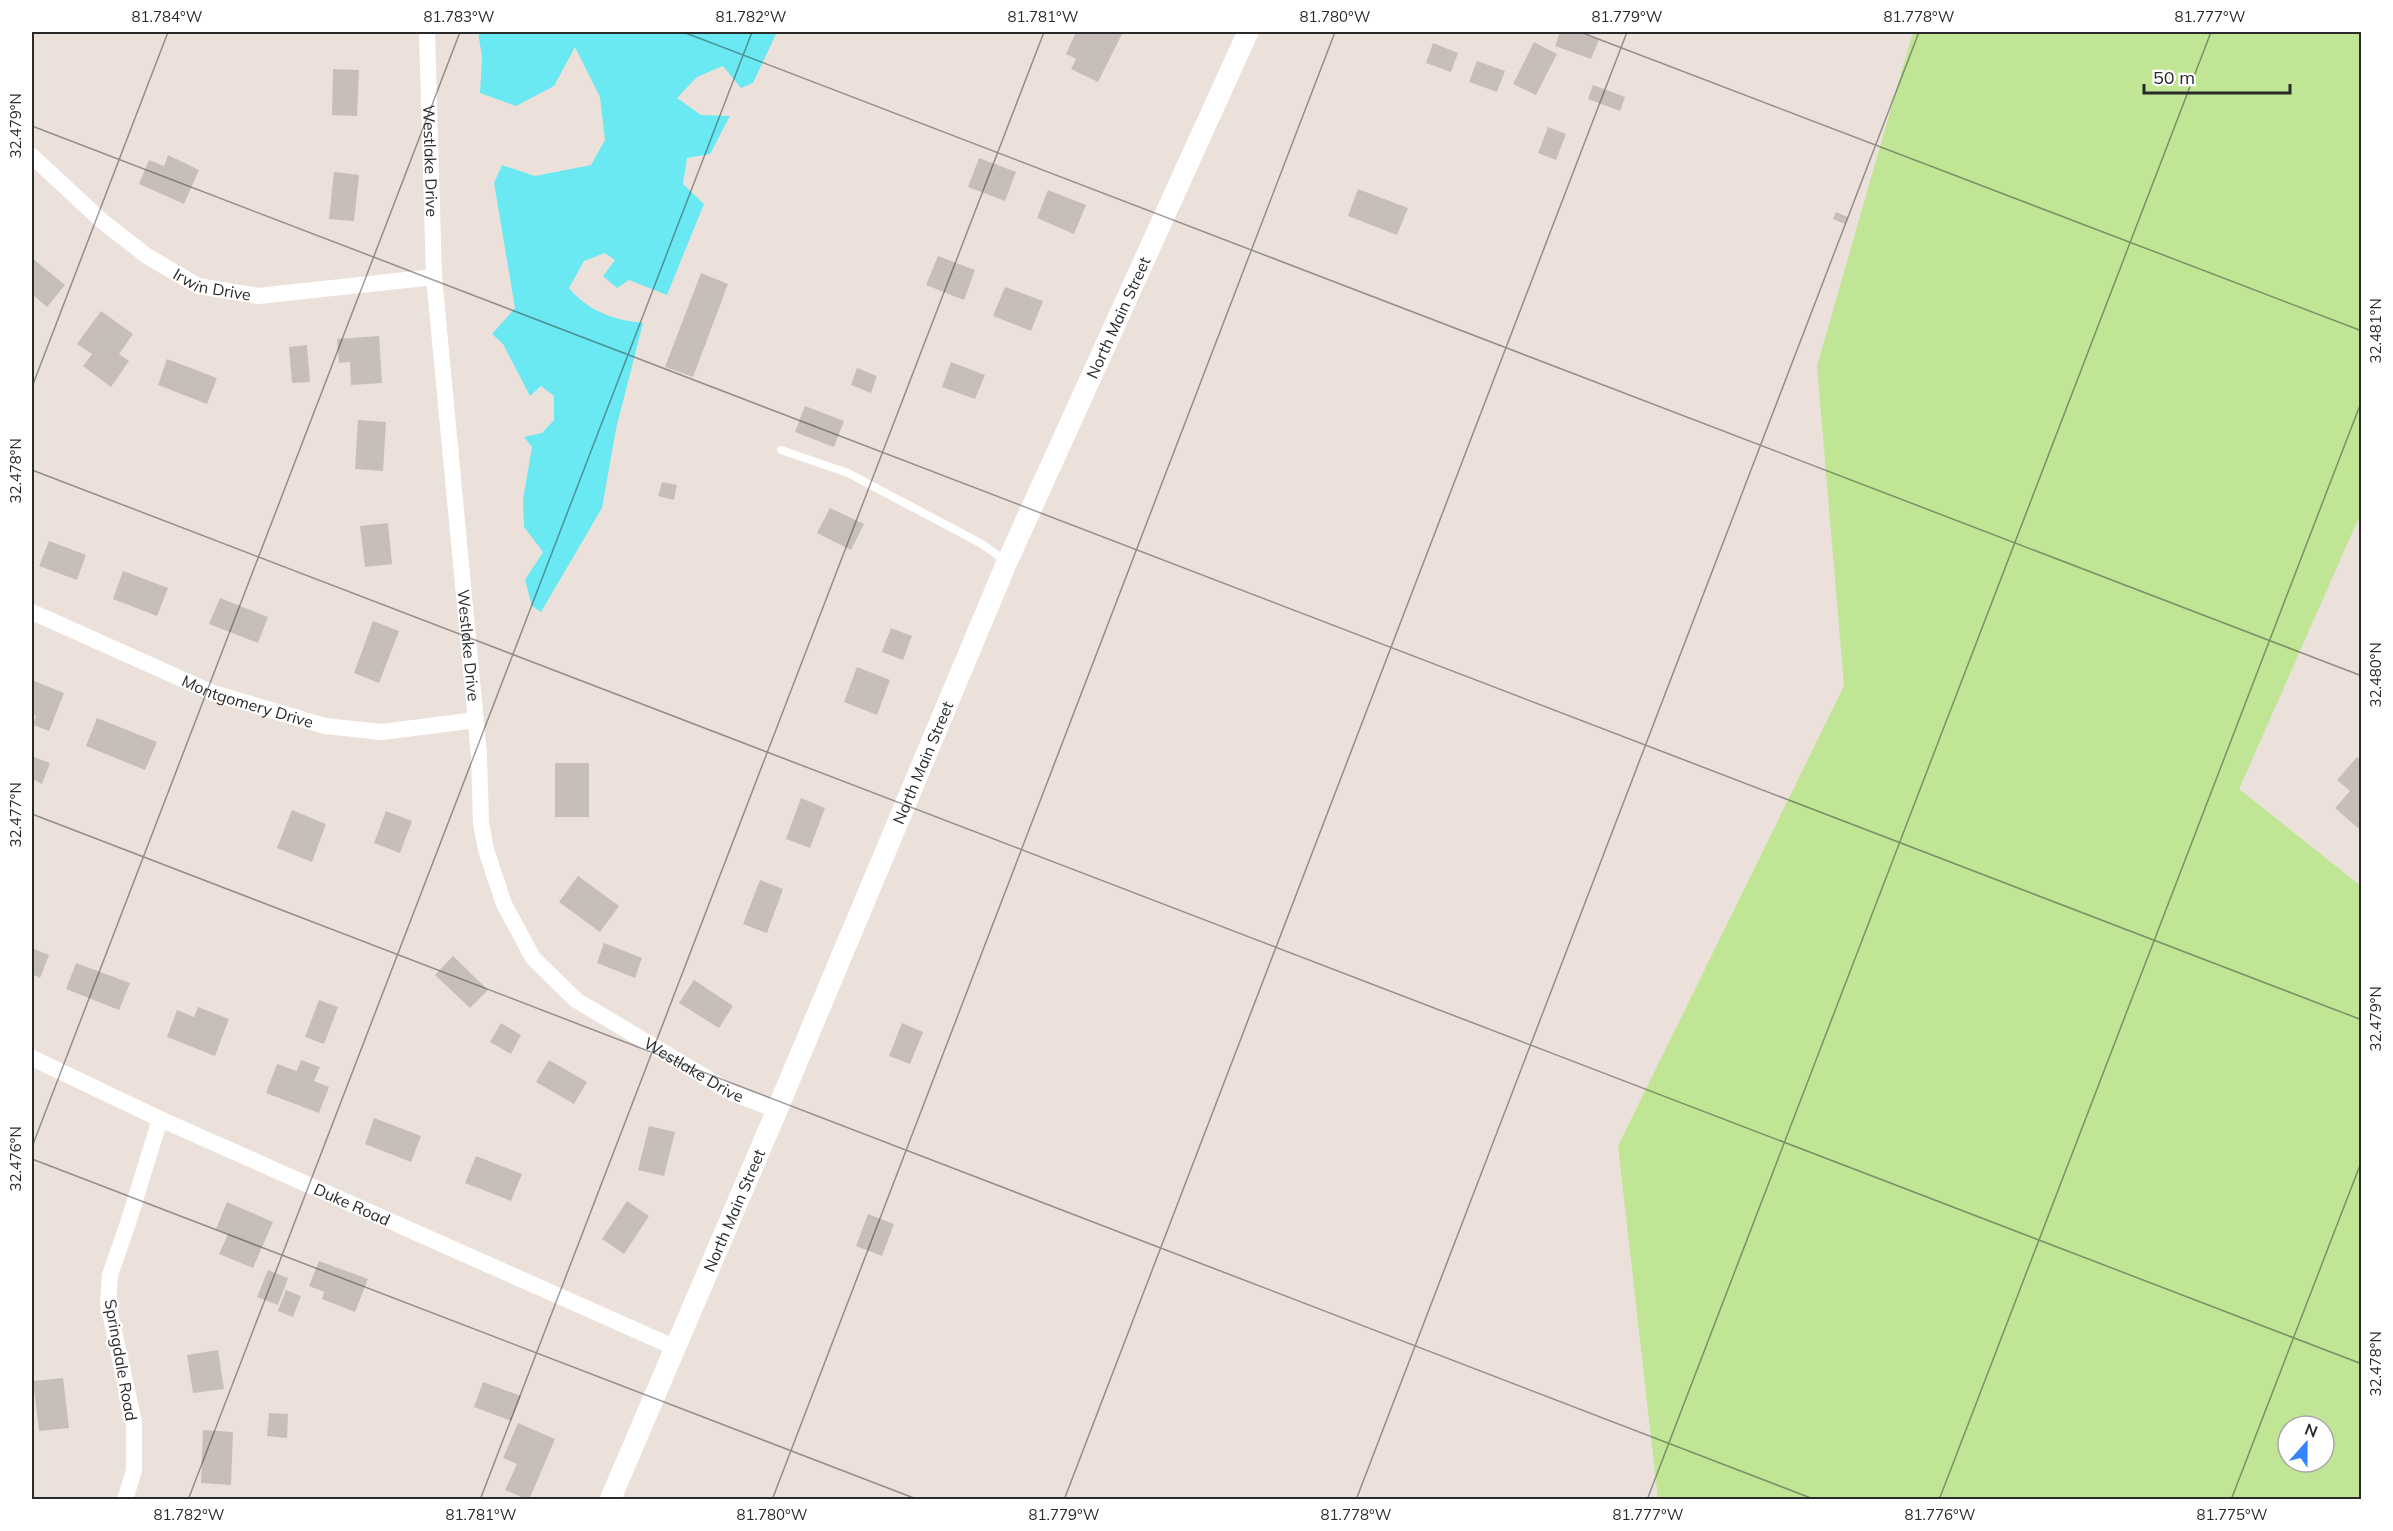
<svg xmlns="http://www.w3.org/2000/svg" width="2393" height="1531" viewBox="0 0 2393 1531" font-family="Mulish,sans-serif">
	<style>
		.green { fill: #c0e595; fill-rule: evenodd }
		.water { fill: #6ae9f2 }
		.building { fill: #c7beba }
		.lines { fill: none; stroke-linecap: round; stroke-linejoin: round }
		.service { stroke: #fff; stroke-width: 8 }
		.minor { stroke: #fff; stroke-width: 16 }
		.tertiary { stroke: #fff; stroke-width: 21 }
		.ticks { fill: none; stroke: #292929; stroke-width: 1.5; stroke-opacity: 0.45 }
		.labels { text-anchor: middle; stroke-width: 5; stroke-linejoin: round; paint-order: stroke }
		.street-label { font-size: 16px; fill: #292929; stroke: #fff }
		.neatline { fill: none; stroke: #292929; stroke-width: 2 }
		.ticks-label { font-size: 15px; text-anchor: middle; fill: #292929 }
	</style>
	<rect width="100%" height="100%" fill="#ece1da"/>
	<path class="green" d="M 1913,32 L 2361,32 L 2361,513 L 2239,789 L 2361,886 L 2361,1499 L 1658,1499 L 1618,1146 L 1844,686 L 1817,366 ZM 2288,1426 L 2324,1426 L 2324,1462 L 2288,1462 Z"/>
	<path class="water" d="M 478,32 L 777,32 L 753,83 L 741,88 L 723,66 L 697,77 L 677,98 L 701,115 L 730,116 L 710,154 L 687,158 L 683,184 L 704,204 L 667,295 L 629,280 L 617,288 L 603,276 L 615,260 L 605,253 L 584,261 L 569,288 C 588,311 614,320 643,323 L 616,429 L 602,508 L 541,612 L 532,606 L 525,580 L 543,552 L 524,527 L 523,500 L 532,447 L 524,437 L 542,433 L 554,420 L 554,396 L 541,386 L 530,396 L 503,344 L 492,334 L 515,308 L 494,183 L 502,165 L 535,176 L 591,165 L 605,140 L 600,97 L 575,47 L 554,86 L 516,106 L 480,93 L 482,57 Z"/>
	<g class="building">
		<path d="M 1076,32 L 1123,32 L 1098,82 L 1071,69 L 1076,59 L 1066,54 Z"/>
		<path d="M 1560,32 L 1576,32 L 1599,40 L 1591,59 L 1555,46 Z"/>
		<path d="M 1534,42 L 1557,54 L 1536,95 L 1513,84 Z"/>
		<path d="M 1433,43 L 1458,53 L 1451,72 L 1426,63 Z"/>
		<path d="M 1477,61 L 1505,71 L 1497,92 L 1469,82 Z"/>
		<path d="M 333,69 L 359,70 L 357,116 L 332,115 Z"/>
		<path d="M 1593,85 L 1625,97 L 1620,111 L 1588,99 Z"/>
		<path d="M 1548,127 L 1566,134 L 1556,160 L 1538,153 Z"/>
		<path d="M 168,155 L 199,170 L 184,204 L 139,184 L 149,160 L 164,166 Z"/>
		<path d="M 979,158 L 1016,172 L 1005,201 L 968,187 Z"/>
		<path d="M 334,172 L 359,175 L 354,221 L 329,219 Z"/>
		<path d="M 1358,189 L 1408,208 L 1397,235 L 1348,216 Z"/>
		<path d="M 1048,190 L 1086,205 L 1074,234 L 1037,218 Z"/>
		<path d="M 1836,212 L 1848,217 L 1845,224 L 1833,219 Z"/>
		<path d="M 938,256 L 975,270 L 964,300 L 926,285 Z"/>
		<path d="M 32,258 L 65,285 L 47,307 L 32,294 Z"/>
		<path d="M 701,273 L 728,284 L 693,377 L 665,367 Z"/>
		<path d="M 1005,287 L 1043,301 L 1031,331 L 993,316 Z"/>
		<path d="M 101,311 L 133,334 L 119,354 L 129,361 L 111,387 L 83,366 L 92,354 L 77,344 Z"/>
		<path d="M 379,336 L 382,383 L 351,385 L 350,362 L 339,363 L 337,339 Z"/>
		<path d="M 307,345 L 310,382 L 292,383 L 289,347 Z"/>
		<path d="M 167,359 L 217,378 L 207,404 L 158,385 Z"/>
		<path d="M 951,362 L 985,375 L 975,399 L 942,387 Z"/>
		<path d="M 857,368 L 877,376 L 871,393 L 851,385 Z"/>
		<path d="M 805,406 L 844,421 L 834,447 L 795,432 Z"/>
		<path d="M 358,420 L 386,422 L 383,471 L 355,469 Z"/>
		<path d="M 662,482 L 677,485 L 674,500 L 658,496 Z"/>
		<path d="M 830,508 L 864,524 L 851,550 L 817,533 Z"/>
		<path d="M 388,523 L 392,564 L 365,567 L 360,526 Z"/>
		<path d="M 49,541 L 86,555 L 77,580 L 39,566 Z"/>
		<path d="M 123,571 L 168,588 L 157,616 L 113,599 Z"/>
		<path d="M 220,598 L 268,617 L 258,643 L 209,624 Z"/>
		<path d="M 373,621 L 399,631 L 379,683 L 354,673 Z"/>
		<path d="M 891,628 L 912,636 L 903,660 L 882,652 Z"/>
		<path d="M 857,667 L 890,680 L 877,715 L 844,702 Z"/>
		<path d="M 32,680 L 64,693 L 49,731 L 33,725 L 36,716 L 32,714 Z"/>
		<path d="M 97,718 L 157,742 L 145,770 L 86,746 Z"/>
		<path d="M 34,757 L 50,763 L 42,784 L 32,779 L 32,763 Z"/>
		<path d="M 2357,757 L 2362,761 L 2362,824 L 2358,828 L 2335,808 L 2350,791 L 2337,780 Z"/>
		<rect x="555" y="763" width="34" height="54"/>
		<path d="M 801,798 L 825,808 L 810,848 L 786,839 Z"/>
		<path d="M 292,810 L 326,824 L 312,862 L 277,848 Z"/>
		<path d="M 386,811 L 412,821 L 400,853 L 374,843 Z"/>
		<path d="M 578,876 L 619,906 L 600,932 L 559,902 Z"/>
		<path d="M 760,880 L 783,889 L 767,933 L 743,924 Z"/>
		<path d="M 604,943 L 642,958 L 635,978 L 597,963 Z"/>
		<path d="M 32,948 L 49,955 L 40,978 L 32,974 Z"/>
		<path d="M 453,956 L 488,990 L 470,1008 L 435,975 Z"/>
		<path d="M 76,963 L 130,983 L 119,1010 L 66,989 Z"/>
		<path d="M 694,980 L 733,1006 L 719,1028 L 679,1003 Z"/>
		<path d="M 319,1000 L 338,1007 L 324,1044 L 305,1037 Z"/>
		<path d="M 198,1007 L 229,1019 L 215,1056 L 167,1037 L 177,1010 L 194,1017 Z"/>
		<path d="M 501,1023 L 521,1035 L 511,1054 L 490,1042 Z"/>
		<path d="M 902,1023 L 923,1032 L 910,1064 L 889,1056 Z"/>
		<path d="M 301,1060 L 320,1067 L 314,1081 L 329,1087 L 319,1113 L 266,1093 L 277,1064 L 297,1071 Z"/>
		<path d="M 549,1060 L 587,1082 L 574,1104 L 536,1082 Z"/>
		<path d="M 374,1118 L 421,1136 L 411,1162 L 365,1144 Z"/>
		<path d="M 649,1126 L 675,1132 L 664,1176 L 638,1170 Z"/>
		<path d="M 476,1156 L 522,1174 L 511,1201 L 465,1183 Z"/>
		<path d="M 627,1201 L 649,1216 L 624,1254 L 602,1239 Z"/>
		<path d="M 227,1202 L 273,1222 L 253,1268 L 219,1254 L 228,1234 L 216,1229 Z"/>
		<path d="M 868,1214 L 894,1224 L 882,1256 L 856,1246 Z"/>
		<path d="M 319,1261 L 368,1279 L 355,1312 L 322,1299 L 324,1292 L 309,1286 Z"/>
		<path d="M 268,1270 L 288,1278 L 278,1305 L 257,1297 Z"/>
		<path d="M 286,1290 L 301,1296 L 293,1317 L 278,1311 Z"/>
		<path d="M 218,1350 L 224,1389 L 193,1393 L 187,1355 Z"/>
		<path d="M 63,1378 L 69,1428 L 39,1431 L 33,1381 Z"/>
		<path d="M 483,1382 L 521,1396 L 511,1421 L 474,1407 Z"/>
		<path d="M 269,1413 L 288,1414 L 287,1438 L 267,1436 Z"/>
		<path d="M 518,1423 L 555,1439 L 529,1500 L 505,1490 L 517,1464 L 503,1458 Z"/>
		<path d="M 203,1430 L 233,1432 L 231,1485 L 201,1483 Z"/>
	</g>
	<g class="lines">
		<path class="service" d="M 781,450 L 848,473 L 982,544 L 1007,562"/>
		<g class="minor">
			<path id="s1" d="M 427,32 L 434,277 L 479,755 L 481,823 L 486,850 L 504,904 L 533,958 L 576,1000 L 732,1093 L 777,1110"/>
			<path id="s2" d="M 32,156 L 102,221 L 147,256 L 198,286 L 258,296 L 434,277"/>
			<path id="s3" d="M 32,612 L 213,693 L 325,726 L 382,732 L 476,720"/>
			<path id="s4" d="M 32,1058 L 160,1119 L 676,1348"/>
			<path d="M 125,1500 L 134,1470 L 134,1422 L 108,1304 L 110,1275 L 129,1220 L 160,1119"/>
		</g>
		<path class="tertiary" id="s5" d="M 610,1500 L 777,1110 L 1007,562 L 1248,32"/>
	</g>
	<path class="ticks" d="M 683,32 L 2362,676M 1580,32 L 2362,331M 32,126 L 2362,1020M 32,387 L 168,32M 32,470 L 2362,1364M 32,814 L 1816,1500M 32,1147 L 460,32M 32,1159 L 919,1500M 188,1500 L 752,32M 480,1500 L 1044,32M 772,1500 L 1335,32M 1064,1500 L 1627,32M 1356,1500 L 1919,32M 1647,1500 L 2211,32M 1939,1500 L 2362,400M 2231,1500 L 2362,1160"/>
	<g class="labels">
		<g class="street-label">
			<text dy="6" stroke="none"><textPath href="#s1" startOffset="129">Westlake Drive</textPath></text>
			<text dy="6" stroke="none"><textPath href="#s2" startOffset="225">Irwin Drive</textPath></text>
			<text dy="6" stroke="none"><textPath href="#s5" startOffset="1287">North Main Street</textPath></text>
			<text dy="6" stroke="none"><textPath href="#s1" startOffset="615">Westlake Drive</textPath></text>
			<text dy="6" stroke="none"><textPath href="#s3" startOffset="234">Montgomery Drive</textPath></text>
			<text dy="6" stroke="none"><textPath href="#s5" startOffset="801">North Main Street</textPath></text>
			<text dy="6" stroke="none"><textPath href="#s1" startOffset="1136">Westlake Drive</textPath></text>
			<text dy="6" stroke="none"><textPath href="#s4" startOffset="352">Duke Road</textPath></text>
			<text dy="6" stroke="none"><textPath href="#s5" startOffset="315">North Main Street</textPath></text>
			<text transform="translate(121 1360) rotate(80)" y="6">Springdale Road</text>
		</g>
	</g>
	<rect width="2393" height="1531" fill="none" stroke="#ffffff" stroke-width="66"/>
	<g transform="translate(2306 1444) rotate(21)"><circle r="28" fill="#ffffff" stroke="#a9a9a9" stroke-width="1.5"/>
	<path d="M0-4.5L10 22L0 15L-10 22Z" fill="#3583ff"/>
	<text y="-9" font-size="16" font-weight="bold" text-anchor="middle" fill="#292929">N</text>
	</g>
	<path d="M2144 84v9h146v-9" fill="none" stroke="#292929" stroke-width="3"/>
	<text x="2153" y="84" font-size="18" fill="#292929" stroke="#ffffff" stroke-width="4.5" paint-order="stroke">50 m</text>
	<rect x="33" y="33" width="2327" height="1465" class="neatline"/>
	<g class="ticks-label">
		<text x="167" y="22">81.784°W</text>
		<text x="459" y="22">81.783°W</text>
		<text x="751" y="22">81.782°W</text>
		<text x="1043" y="22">81.781°W</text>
		<text x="1335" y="22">81.780°W</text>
		<text x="1627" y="22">81.779°W</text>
		<text x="1919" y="22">81.778°W</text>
		<text x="2210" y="22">81.777°W</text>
		<text transform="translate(16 126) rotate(-90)" y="5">32.479°N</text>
		<text transform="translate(2376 331) rotate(-90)" y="5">32.481°N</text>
		<text transform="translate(16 471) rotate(-90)" y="5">32.478°N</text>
		<text transform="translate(2376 675) rotate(-90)" y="5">32.480°N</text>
		<text transform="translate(16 815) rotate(-90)" y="5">32.477°N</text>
		<text transform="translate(2376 1019) rotate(-90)" y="5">32.479°N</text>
		<text transform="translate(16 1159) rotate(-90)" y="5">32.476°N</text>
		<text transform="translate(2376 1364) rotate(-90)" y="5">32.478°N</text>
		<text x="189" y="1520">81.782°W</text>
		<text x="481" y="1520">81.781°W</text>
		<text x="772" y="1520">81.780°W</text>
		<text x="1064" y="1520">81.779°W</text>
		<text x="1356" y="1520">81.778°W</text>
		<text x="1648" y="1520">81.777°W</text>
		<text x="1940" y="1520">81.776°W</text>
		<text x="2232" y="1520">81.775°W</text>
	</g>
</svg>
